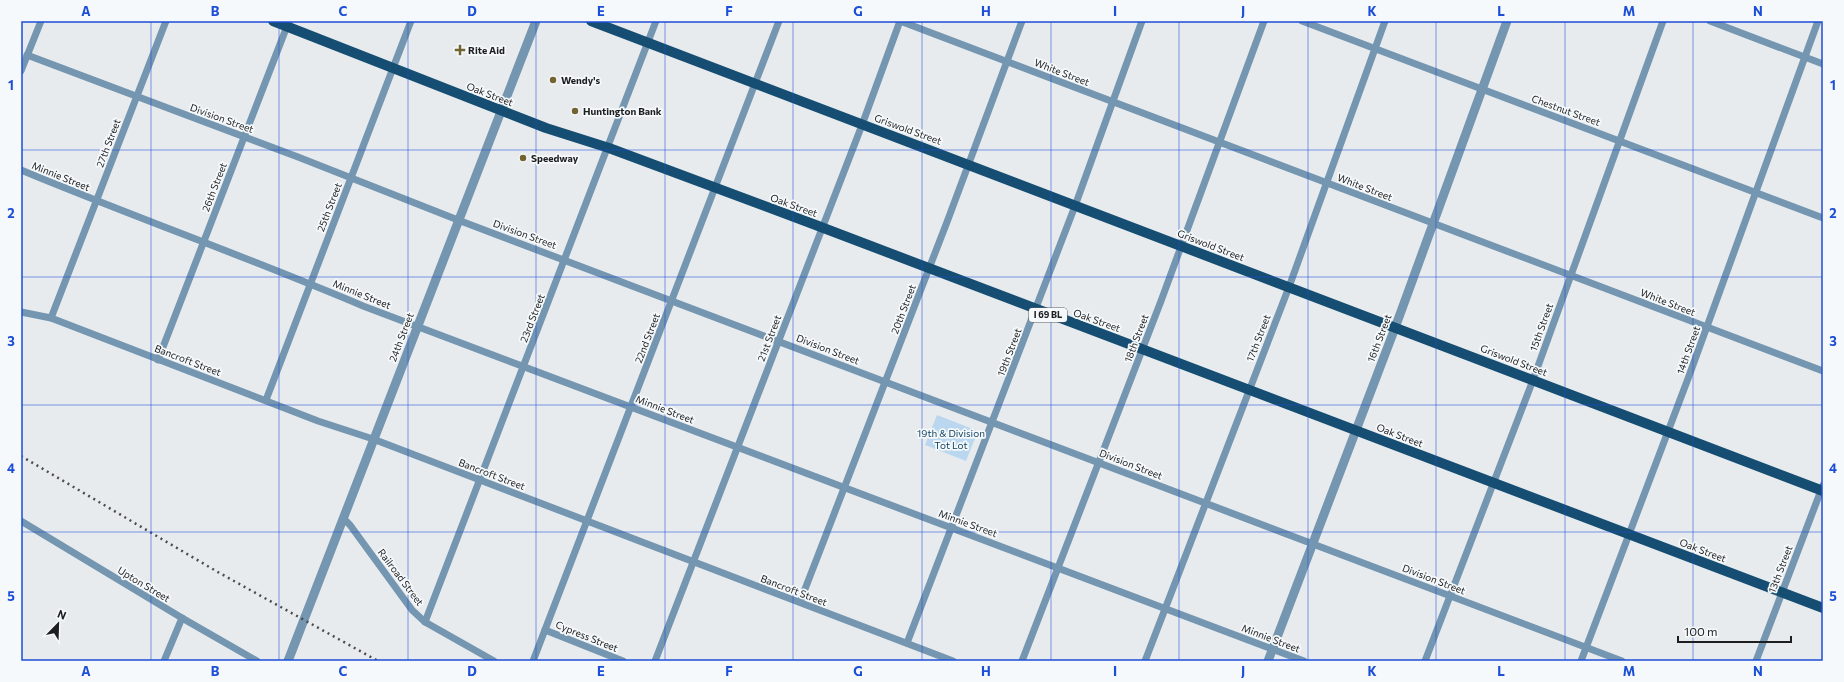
<svg xmlns="http://www.w3.org/2000/svg" width="1844" height="682" viewBox="0 0 1844 682" font-family="Commissioner,sans-serif">
	<style>
		.green { fill: #bad7ef }
		.lines { fill: none; stroke-linecap: round; stroke-linejoin: round }
		.minor { stroke: #7496b0; stroke-width: 7 }
		.tertiary { stroke: #7496b0; stroke-width: 9 }
		.primary { stroke: #154e72; stroke-width: 10 }
		.rail { stroke: #4b4c4e; stroke-width: 2.5; stroke-dasharray: 2 4; stroke-linecap: butt }
		.grid { fill: none; stroke: #1d4ed8; stroke-width: 1; stroke-opacity: 0.55 }
		.poi-dot { fill: #736331; stroke: #f5f9fb; stroke-width: 1.5 }
		.labels { text-anchor: middle; stroke-width: 3.5; stroke-linejoin: round; paint-order: stroke }
		.shield { fill: #f5f9fb; stroke: #5e6061; stroke-width: 1 }
		.shield-label { font-size: 9px; font-weight: bold; fill: #1d1e1f }
		.poi-label { font-size: 10px; font-weight: bold; fill: #1d1e1f; stroke: #f5f9fb; text-anchor: start }
		.street-label { font-size: 10px; fill: #1d1e1f; stroke: #f5f9fb }
		.park-label { font-size: 10px; fill: #0c3e5d; stroke: #f5f9fb }
		.neatline { fill: none; stroke: #1d4ed8; stroke-width: 1.5 }
		.grid-label { font-size: 13px; text-anchor: middle; font-weight: bold; fill: #1d4ed8 }
	</style>
	<rect width="100%" height="100%" fill="#e8ebee"/>
	<path class="green" d="M 937,415 L 978,431 L 966,461 L 925,445 Z"/>
	<g class="lines">
		<g class="minor">
			<path d="M 900,21 L 1823,371"/>
			<path d="M 1302,21 L 1823,218"/>
			<path d="M 1710,21 L 1823,64"/>
			<path d="M 27,55 L 298,157 L 458,220 L 1622,661"/>
			<path d="M 21,71 L 41,21"/>
			<path d="M 21,170 C 134,217 250,258 363,306 L 1304,661"/>
			<path d="M 21,312 L 51,318 L 318,421 L 373,439 L 953,661"/>
			<path d="M 51,318 L 166,21"/>
			<path d="M 158,360 L 289,21"/>
			<path d="M 266,400 L 411,21"/>
			<path d="M 343,518 L 350,525 L 412,610 L 425,622 L 494,661"/>
			<path d="M 21,521 L 182,618 L 257,661"/>
			<path d="M 800,602 L 947,222 L 1022,21"/>
			<path d="M 425,622 L 656,21"/>
			<path d="M 545,630 L 623,661"/>
			<path d="M 907,643 L 1075,206 L 1142,21"/>
			<path d="M 164,661 L 182,618"/>
			<path d="M 533,661 L 779,21"/>
			<path d="M 655,661 L 862,125 L 900,21"/>
			<path d="M 1022,661 L 1161,301 L 1264,21"/>
			<path d="M 1145,661 L 1289,287 L 1385,21"/>
			<path d="M 1425,661 L 1533,380 L 1663,21"/>
			<path d="M 1581,661 L 1689,376 L 1818,21"/>
			<path d="M 1756,661 L 1823,485"/>
		</g>
		<g class="tertiary">
			<path d="M 288,661 L 536,21"/>
			<path d="M 1268,661 L 1395,328 L 1507,21"/>
		</g>
		<g class="primary">
			<path d="M 273,21 L 546,128 L 609,148 L 813,224 L 1823,608"/>
			<path d="M 591,21 L 1823,491"/>
		</g>
		<path class="rail" d="M 21,456 L 216,571 L 378,661"/>
	</g>
	<path class="grid" d="M 151,21 L 151,661M 279,21 L 279,661M 408,21 L 408,661M 536,21 L 536,661M 665,21 L 665,661M 793,21 L 793,661M 922,21 L 922,661M 1051,21 L 1051,661M 1179,21 L 1179,661M 1308,21 L 1308,661M 1436,21 L 1436,661M 1565,21 L 1565,661M 1693,21 L 1693,661M 21,150 L 1823,150M 21,277 L 1823,277M 21,405 L 1823,405M 21,532 L 1823,532"/>
	<g class="poi-dot">
		<path d="M458 44h4v4h4v4h-4v4h-4v-4h-4v-4h4z"/>
		<circle cx="553" cy="80" r="4"/>
		<circle cx="575" cy="111" r="4"/>
		<circle cx="523" cy="158" r="4"/>
	</g>
	<g class="labels">
		<rect class="shield" x="1029" y="308" width="38" height="14" rx="3"/>
		<g class="shield-label">
			<text x="1048" y="318">I 69 BL</text>
		</g>
		<g class="poi-label">
			<text x="468" y="54">Rite Aid</text>
			<text x="561" y="84">Wendy's</text>
			<text x="583" y="115">Huntington Bank</text>
			<text x="531" y="162">Speedway</text>
		</g>
		<g class="street-label">
			<text transform="translate(1062 72) rotate(21)" y="4">White Street</text>
			<text transform="translate(490 94) rotate(21)" y="4">Oak Street</text>
			<text transform="translate(1566 110) rotate(20)" y="4">Chestnut Street</text>
			<text transform="translate(222 118) rotate(20)" y="4">Division Street</text>
			<text transform="translate(908 129) rotate(20)" y="4">Griswold Street</text>
			<text transform="translate(108 143) rotate(-69)" y="4">27th Street</text>
			<text transform="translate(61 176) rotate(22)" y="4">Minnie Street</text>
			<text transform="translate(214 187) rotate(-69)" y="4">26th Street</text>
			<text transform="translate(1365 187) rotate(21)" y="4">White Street</text>
			<text transform="translate(794 205) rotate(20)" y="4">Oak Street</text>
			<text transform="translate(329 207) rotate(-69)" y="4">25th Street</text>
			<text transform="translate(525 234) rotate(20)" y="4">Division Street</text>
			<text transform="translate(1211 245) rotate(21)" y="4">Griswold Street</text>
			<text transform="translate(362 294) rotate(22)" y="4">Minnie Street</text>
			<text transform="translate(1668 302) rotate(21)" y="4">White Street</text>
			<text transform="translate(903 309) rotate(-69)" y="4">20th Street</text>
			<text transform="translate(532 318) rotate(-69)" y="4">23rd Street</text>
			<text transform="translate(1097 320) rotate(20)" y="4">Oak Street</text>
			<text transform="translate(1541 327) rotate(-70)" y="4">15th Street</text>
			<text transform="translate(401 337) rotate(-69)" y="4">24th Street</text>
			<text transform="translate(647 338) rotate(-69)" y="4">22nd Street</text>
			<text transform="translate(769 338) rotate(-69)" y="4">21st Street</text>
			<text transform="translate(1136 338) rotate(-69)" y="4">18th Street</text>
			<text transform="translate(1258 338) rotate(-69)" y="4">17th Street</text>
			<text transform="translate(1379 338) rotate(-69)" y="4">16th Street</text>
			<text transform="translate(828 349) rotate(21)" y="4">Division Street</text>
			<text transform="translate(1688 350) rotate(-70)" y="4">14th Street</text>
			<text transform="translate(1009 352) rotate(-69)" y="4">19th Street</text>
			<text transform="translate(188 360) rotate(21)" y="4">Bancroft Street</text>
			<text transform="translate(1514 360) rotate(21)" y="4">Griswold Street</text>
			<text transform="translate(665 409) rotate(21)" y="4">Minnie Street</text>
			<text transform="translate(1400 435) rotate(21)" y="4">Oak Street</text>
			<text transform="translate(1131 464) rotate(21)" y="4">Division Street</text>
			<text transform="translate(492 474) rotate(21)" y="4">Bancroft Street</text>
			<text transform="translate(968 523) rotate(20)" y="4">Minnie Street</text>
			<text transform="translate(1703 550) rotate(21)" y="4">Oak Street</text>
			<text transform="translate(1780 569) rotate(-69)" y="4">13th Street</text>
			<text transform="translate(401 577) rotate(53)" y="4">Railroad Street</text>
			<text transform="translate(1434 579) rotate(21)" y="4">Division Street</text>
			<text transform="translate(144 584) rotate(31)" y="4">Upton Street</text>
			<text transform="translate(794 590) rotate(21)" y="4">Bancroft Street</text>
			<text transform="translate(587 636) rotate(22)" y="4">Cypress Street</text>
			<text transform="translate(1271 638) rotate(21)" y="4">Minnie Street</text>
		</g>
		<g class="park-label">
			<text x="951" y="437">19th &amp; Division<tspan x="951" dy="12">Tot Lot</tspan></text>
		</g>
	</g>
	<rect width="1844" height="682" fill="none" stroke="#f5f9fb" stroke-width="44"/>
	<g transform="translate(58 624) rotate(23)" stroke="#f5f9fb" stroke-width="3" paint-order="stroke">
	<path d="M0-3L7 15L0 10L-7 15Z" fill="#1d1e1f"/>
	<text y="-6" font-size="11" font-weight="bold" text-anchor="middle" fill="#1d1e1f">N</text>
	</g>
	<path d="M1678 636v6h113v-6" fill="none" stroke="#1d1e1f" stroke-width="2"/>
	<text x="1684" y="636" font-size="12" fill="#1d1e1f" stroke="#f5f9fb" stroke-width="3" paint-order="stroke">100 m</text>
	<rect x="22" y="22" width="1800" height="638" class="neatline"/>
	<g class="grid-label">
		<text x="86" y="16">A</text>
		<text x="215" y="16">B</text>
		<text x="343" y="16">C</text>
		<text x="472" y="16">D</text>
		<text x="601" y="16">E</text>
		<text x="729" y="16">F</text>
		<text x="858" y="16">G</text>
		<text x="986" y="16">H</text>
		<text x="1115" y="16">I</text>
		<text x="1243" y="16">J</text>
		<text x="1372" y="16">K</text>
		<text x="1501" y="16">L</text>
		<text x="1629" y="16">M</text>
		<text x="1758" y="16">N</text>
		<text x="11" y="90">1</text>
		<text x="1833" y="90">1</text>
		<text x="11" y="218">2</text>
		<text x="1833" y="218">2</text>
		<text x="11" y="346">3</text>
		<text x="1833" y="346">3</text>
		<text x="11" y="473">4</text>
		<text x="1833" y="473">4</text>
		<text x="11" y="601">5</text>
		<text x="1833" y="601">5</text>
		<text x="86" y="676">A</text>
		<text x="215" y="676">B</text>
		<text x="343" y="676">C</text>
		<text x="472" y="676">D</text>
		<text x="601" y="676">E</text>
		<text x="729" y="676">F</text>
		<text x="858" y="676">G</text>
		<text x="986" y="676">H</text>
		<text x="1115" y="676">I</text>
		<text x="1243" y="676">J</text>
		<text x="1372" y="676">K</text>
		<text x="1501" y="676">L</text>
		<text x="1629" y="676">M</text>
		<text x="1758" y="676">N</text>
	</g>
</svg>
